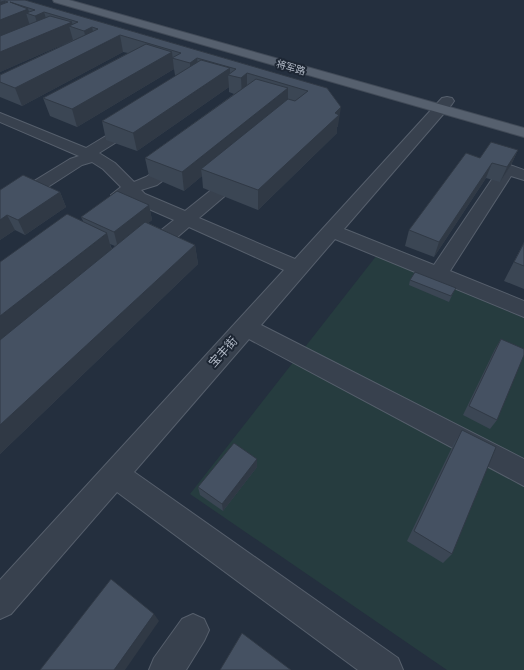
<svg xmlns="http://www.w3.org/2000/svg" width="524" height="670" viewBox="0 0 524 670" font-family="'Alegreya Sans','Noto Sans SC',sans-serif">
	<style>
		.green { fill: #263c3f }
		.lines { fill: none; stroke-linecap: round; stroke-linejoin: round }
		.minor-casing { stroke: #565f6c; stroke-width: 2 }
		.major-casing { stroke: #414a57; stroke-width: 2 }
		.minor { fill: #38414e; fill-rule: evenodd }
		.major { fill: #56606e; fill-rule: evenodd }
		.wall { fill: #3b4654; fill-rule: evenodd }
		.shaded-wall { fill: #303945 }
		.building { fill: #455162; stroke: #303945 }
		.labels { text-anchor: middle; stroke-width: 4; stroke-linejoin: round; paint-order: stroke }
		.far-street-label { font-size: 10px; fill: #b4bcc9; stroke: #1d2633 }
		.street-label { font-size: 12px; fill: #b4bcc9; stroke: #1d2633 }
	</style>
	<rect width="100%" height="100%" fill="#242f3e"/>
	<path class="green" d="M 377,255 L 524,318 L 524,670 L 447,670 L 190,494 Z"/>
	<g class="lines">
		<defs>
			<g id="minor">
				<path d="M 447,97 L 452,98 L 454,101 L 452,104 L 344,229 L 434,265 L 501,166 L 507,164 L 524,170 L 524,180 L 511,176 L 450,271 L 524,301 L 524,317 L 335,239 L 261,325 L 524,459 L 524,486 L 249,339 L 134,472 L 398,658 L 403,670 L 358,670 L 117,492 L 11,614 L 0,619 L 0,580 L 284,270 L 189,227 L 154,257 L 147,258 L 140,257 L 137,252 L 140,247 L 174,220 L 133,202 L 129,197 L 120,200 L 114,199 L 111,195 L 121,187 L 103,169 L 92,162 L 82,165 L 6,214 L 0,215 L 0,202 L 70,159 L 79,156 L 0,122 L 0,113 L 86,148 L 129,122 L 134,121 L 139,122 L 141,125 L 139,128 L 99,153 L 115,163 L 134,182 C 138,180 142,179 146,177 C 158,170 170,154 185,158 L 187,161 L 185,164 L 157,185 L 141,190 L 145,194 L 185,211 L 235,171 L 241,169 L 247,171 L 249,174 L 247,177 L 199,218 L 295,259 L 442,98 Z"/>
				<path d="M 193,614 L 204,619 L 209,630 L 204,641 L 186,670 L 149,670 L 154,658 L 182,619 Z"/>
			</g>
			<path id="major" d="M 53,0 L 69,0 L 524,128 L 524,137 L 54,2 Z"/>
		</defs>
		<use href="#minor" class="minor-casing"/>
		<use href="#major" class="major-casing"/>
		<use href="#minor" class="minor"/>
		<use href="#major" class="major"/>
	</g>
	<g class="wall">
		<path d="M 0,0 L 25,0 L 327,88 L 338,126 L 337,127 L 337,133 L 258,210 L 203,188 L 202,176 L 184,191 L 149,176 L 145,158 L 234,94 L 229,92 L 229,87 L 137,151 L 106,140 L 102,121 L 176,76 L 175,75 L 174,69 L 77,127 L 50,116 L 43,98 L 128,53 L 123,52 L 22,106 L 0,97 L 0,75 L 73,40 L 0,72 Z"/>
		<path d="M 518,150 L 511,165 L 500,182 L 486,178 L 434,257 L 405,246 L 409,230 L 480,158 Z"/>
		<path d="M 0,190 L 60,192 L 66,207 L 25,235 L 15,230 L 0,240 Z"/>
		<path d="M 149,205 L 152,220 L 148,223 L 195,245 L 198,264 L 0,454 L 0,262 L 83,221 L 81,217 ZM 110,244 L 115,246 L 112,249 Z"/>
		<path d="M 524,242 L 524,289 L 504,281 Z"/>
		<path d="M 410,280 L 453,293 L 449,302 L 409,285 Z"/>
		<path d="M 501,339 L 497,420 L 490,429 L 463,415 L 495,349 Z"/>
		<path d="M 462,430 L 452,554 L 443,563 L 407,541 L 454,443 Z"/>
		<path d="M 257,467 L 223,511 L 200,495 L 198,487 Z"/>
	</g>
	<g class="shaded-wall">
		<path d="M 5,1 L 10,16 L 28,9 L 30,14 L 26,13 L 30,26 L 0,38 L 0,2 Z"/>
		<path d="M 44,12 L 49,28 L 40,32 L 35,16 Z"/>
		<path d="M 72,22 L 73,27 L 69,26 L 73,40 L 0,72 L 0,52 Z"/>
		<path d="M 92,27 L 96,44 L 88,47 L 84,31 Z"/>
		<path d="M 120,35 L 123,52 L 22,106 L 15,88 Z"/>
		<path d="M 172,52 L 174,69 L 77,127 L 72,109 Z"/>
		<path d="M 197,58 L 199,75 L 191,80 L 190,63 Z"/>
		<path d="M 230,68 L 230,75 L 228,75 L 229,87 L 137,151 L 133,133 Z"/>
		<path d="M 247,73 L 247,91 L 242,96 L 241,78 Z"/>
		<path d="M 288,88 L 288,106 L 201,169 L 202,176 L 184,191 L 182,172 Z"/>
		<path d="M 341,107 L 338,126 L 337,127 L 337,133 L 258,210 L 258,190 Z"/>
		<path d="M 518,150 L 511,165 L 500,182 L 507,167 Z"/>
		<path d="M 492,163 L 486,178 L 434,257 L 439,242 Z"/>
		<path d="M 60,192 L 66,207 L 25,235 L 18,220 Z"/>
		<path d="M 149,205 L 152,220 L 118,248 L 114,232 Z"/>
		<path d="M 7,215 L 15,230 L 0,240 L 0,220 Z"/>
		<path d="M 107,233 L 112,252 L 0,344 L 0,316 Z"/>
		<path d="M 195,245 L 198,264 L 0,454 L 0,425 Z"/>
		<path d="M 257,459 L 257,467 L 223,511 L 222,504 Z"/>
		<path d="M 154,614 L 159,621 L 125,670 L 114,670 Z"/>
	</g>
	<g class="building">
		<path d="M 0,0 L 25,0 L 327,88 L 341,107 L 335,113 L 339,115 L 258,190 L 201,169 L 288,99 L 295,101 L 308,91 L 247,73 L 241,78 L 228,75 L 236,69 L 197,58 L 190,63 L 172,58 L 181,53 L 120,35 L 15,88 L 0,82 L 0,75 L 98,29 L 92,27 L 84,31 L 69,26 L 78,22 L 44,12 L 35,16 L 26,13 L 35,10 L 10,2 L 28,9 L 0,20 L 0,5 L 8,2 L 5,1 L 0,2 Z"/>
		<path d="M 50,16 L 72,22 L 0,52 L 0,36 Z"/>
		<path d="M 146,44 L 172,52 L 72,109 L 43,98 Z"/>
		<path d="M 201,60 L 230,68 L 133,133 L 102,121 Z"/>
		<path d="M 256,79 L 288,88 L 182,172 L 145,158 Z"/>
		<path d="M 491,142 L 518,150 L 507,167 L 492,163 L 439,242 L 409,230 L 466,153 L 480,158 Z"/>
		<path d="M 23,175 L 60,192 L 18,220 L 7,215 L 0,220 L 0,190 Z"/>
		<path d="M 117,191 L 149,205 L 114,232 L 81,217 Z"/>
		<path d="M 67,214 L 107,233 L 0,316 L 0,262 Z"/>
		<path d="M 145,222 L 195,245 L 0,425 L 0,340 Z"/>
		<path d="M 524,243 L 524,266 L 514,262 Z"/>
		<path d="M 415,272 L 456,288 L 451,296 L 410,280 Z"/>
		<path d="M 501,339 L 524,349 L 524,355 L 497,420 L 469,406 Z"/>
		<path d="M 462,430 L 496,447 L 452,554 L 414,531 Z"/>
		<path d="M 234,443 L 257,459 L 222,504 L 198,487 Z"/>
		<path d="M 111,579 L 154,614 L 114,670 L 40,670 Z"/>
		<path d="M 242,633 L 291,670 L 220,670 Z"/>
	</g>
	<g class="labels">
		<g class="far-street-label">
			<text transform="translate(291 67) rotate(16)" y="4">将军路</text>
		</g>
		<g class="street-label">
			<text transform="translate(223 352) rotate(-48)" y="4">宝丰街</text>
		</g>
	</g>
</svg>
